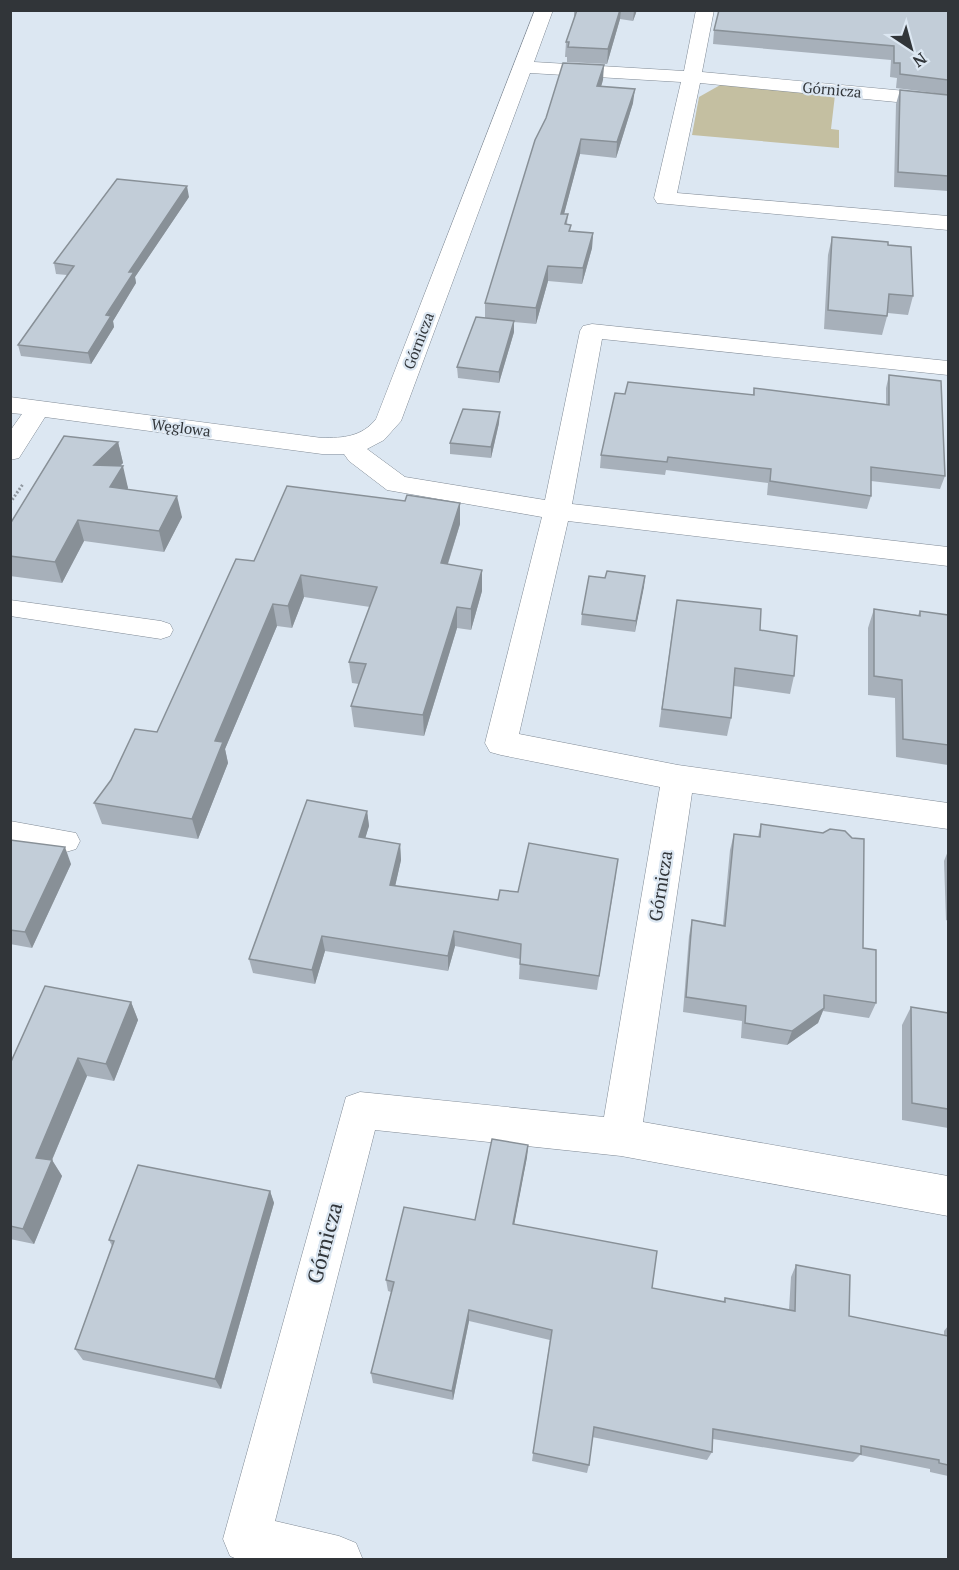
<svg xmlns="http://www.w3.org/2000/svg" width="959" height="1570" viewBox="0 0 959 1570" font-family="'PT Serif',serif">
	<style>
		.green { fill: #c4bfa1 }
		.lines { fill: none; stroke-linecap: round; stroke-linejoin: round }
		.lane-casing { stroke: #808a95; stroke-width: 1 }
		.street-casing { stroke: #808a95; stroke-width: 1 }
		.path { stroke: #9098a0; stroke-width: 3; stroke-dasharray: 2 2; stroke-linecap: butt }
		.lane { fill: #fff; fill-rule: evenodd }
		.street { fill: #fff; fill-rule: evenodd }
		.wall { fill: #a7b0ba }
		.shaded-wall { fill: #889097 }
		.building { fill: #c2cdd8; stroke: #889097; stroke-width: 1.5 }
		.labels { text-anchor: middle; stroke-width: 4.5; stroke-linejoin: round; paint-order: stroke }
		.far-street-label { font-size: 15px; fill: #313539; stroke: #dce7f2 }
		.street-label { font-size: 18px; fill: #313539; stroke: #dce7f2 }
		.near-street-label { font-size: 21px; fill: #313539; stroke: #dce7f2 }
	</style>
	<rect width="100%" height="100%" fill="#dce7f2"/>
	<path class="green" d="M 722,84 L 835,95 L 831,129 L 839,130 L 839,148 L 692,135 L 699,97 Z"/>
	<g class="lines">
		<defs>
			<g id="lane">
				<path d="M 10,600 L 161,621 L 170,624 L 173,630 L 170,636 L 161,639 L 10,616 Z"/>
				<path d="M 10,821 L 76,833 L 80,841 L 76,849 L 66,852 L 10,843 Z"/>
			</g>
			<path id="street" d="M 535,10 L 553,10 L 534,62 L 684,71 L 696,10 L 714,10 L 702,72 L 948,95 L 948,107 L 700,83 L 677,193 L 948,216 L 948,230 L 657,203 L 654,198 L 681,82 L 530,73 L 401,421 L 384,440 L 367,449 L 405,477 L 545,500 L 580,331 L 583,326 L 592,324 L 948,361 L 948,375 L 602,339 L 572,504 L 948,547 L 948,566 L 568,521 L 519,734 L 678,765 L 948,803 L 948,829 L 692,793 L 643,1122 L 948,1176 L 948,1216 L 621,1156 L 375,1130 L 275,1521 L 339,1536 L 356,1543 L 363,1560 L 239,1560 L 230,1556 L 223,1539 L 346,1097 L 360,1092 L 604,1117 L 660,787 L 501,755 L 490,752 L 485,743 L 542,517 L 387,490 L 349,461 L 344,454 L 322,454 L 45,417 L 19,458 L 10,460 L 10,431 L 22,414 L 10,413 L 10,397 L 322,438 C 343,438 362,437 376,419 Z"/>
		</defs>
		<use href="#lane" class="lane-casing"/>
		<use href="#street" class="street-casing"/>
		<path class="path" d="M 10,503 L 23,484"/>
		<use href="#lane" class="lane"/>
		<use href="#street" class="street"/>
	</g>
	<g class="wall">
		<path d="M 574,10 L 637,10 L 633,21 L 620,19 L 607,64 L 567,62 L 567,57 L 565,57 L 566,42 L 575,16 L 574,16 Z"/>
		<path d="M 948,10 L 948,191 L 894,187 L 896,104 L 900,90 L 942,94 L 896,88 L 897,78 L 890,77 L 891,60 L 713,44 L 714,30 Z"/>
		<path d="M 603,80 L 601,86 L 633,103 L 616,158 L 580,154 L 564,214 L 568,214 L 567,224 L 571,225 L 570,231 L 593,233 L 592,248 L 582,284 L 548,281 L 536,324 L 514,322 L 514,332 L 499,383 L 458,378 L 457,367 L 485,318 L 485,303 Z"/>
		<path d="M 189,197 L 135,277 L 136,283 L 113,321 L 114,327 L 91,364 L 21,356 L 18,345 L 67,275 L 56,274 L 54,263 Z"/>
		<path d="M 832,237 L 888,245 L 913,296 L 908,315 L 888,313 L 882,335 L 824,329 L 828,255 Z"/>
		<path d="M 889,375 L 945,476 L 940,489 L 871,481 L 871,496 L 867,509 L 767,495 L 768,483 L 666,470 L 665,475 L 600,468 L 601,455 L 625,394 L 753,395 L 754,388 L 886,404 L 886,388 Z"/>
		<path d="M 499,423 L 491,458 L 450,454 L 450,443 Z"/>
		<path d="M 118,442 L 123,463 L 120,466 L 128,488 L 127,490 L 182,517 L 164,552 L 84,541 L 62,583 L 10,576 L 10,524 Z"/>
		<path d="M 405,501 L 460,524 L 448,564 L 482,591 L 471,630 L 457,628 L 424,736 L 354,727 L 351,706 L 359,684 L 352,683 L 349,662 L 370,607 L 304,597 L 292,628 L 277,626 L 225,749 L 228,763 L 198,839 L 102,824 L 94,803 L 157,732 L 254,561 Z"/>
		<path d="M 645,576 L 635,632 L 581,625 L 582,614 L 605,578 Z"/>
		<path d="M 874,609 L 918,615 L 920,611 L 948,615 L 948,765 L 896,757 L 895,698 L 868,695 L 868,628 Z"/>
		<path d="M 674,618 L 760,630 L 794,676 L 790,694 L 734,686 L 731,718 L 727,736 L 659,727 Z"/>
		<path d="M 367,811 L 369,826 L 365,838 L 400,844 L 401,860 L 395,886 L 498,900 L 518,892 L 616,875 L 597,990 L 519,979 L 520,959 L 455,946 L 448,971 L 325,951 L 315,984 L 253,973 L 249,959 Z"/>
		<path d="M 761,824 L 863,948 L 876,1003 L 869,1018 L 823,1011 L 818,1023 L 787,1045 L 741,1038 L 742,1021 L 683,1012 L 689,936 L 692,920 L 723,925 L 730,850 L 734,834 L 758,837 Z"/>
		<path d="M 10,840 L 71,864 L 32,948 L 10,944 Z"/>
		<path d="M 948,851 L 948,921 L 946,920 L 944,861 Z"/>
		<path d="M 131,1002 L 138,1020 L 114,1081 L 87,1076 L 52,1160 L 62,1176 L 34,1244 L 10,1239 L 10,1064 Z"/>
		<path d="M 911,1007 L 948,1013 L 948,1128 L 902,1120 L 902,1025 Z"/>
		<path d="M 528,1145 L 527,1157 L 514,1224 L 652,1288 L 723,1302 L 725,1298 L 789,1310 L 791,1277 L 796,1265 L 849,1316 L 944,1335 L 944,1331 L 948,1326 L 948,1492 L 947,1492 L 948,1476 L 930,1472 L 930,1469 L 860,1455 L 853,1462 L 713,1439 L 712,1452 L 707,1460 L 592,1437 L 589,1465 L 587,1473 L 532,1461 L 550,1340 L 469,1321 L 453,1400 L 373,1383 L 371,1373 L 391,1292 L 388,1291 L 386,1280 L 475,1220 Z"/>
		<path d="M 270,1191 L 274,1203 L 221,1389 L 83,1360 L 75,1349 L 112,1246 L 109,1240 Z"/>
	</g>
	<g class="shaded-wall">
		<path d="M 620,10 L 621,10 L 620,19 L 607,64 L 608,49 Z"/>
		<path d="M 634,10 L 637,10 L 633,21 Z"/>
		<path d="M 604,65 L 603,80 L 597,100 L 597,86 Z"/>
		<path d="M 635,89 L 633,103 L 616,158 L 617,142 Z"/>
		<path d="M 581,139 L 580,154 L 560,229 L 561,214 Z"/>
		<path d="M 187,186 L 189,197 L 135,277 L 136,283 L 113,321 L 114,327 L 91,364 L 88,353 L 129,272 Z"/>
		<path d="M 593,233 L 592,248 L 582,284 L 583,268 Z"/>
		<path d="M 548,266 L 548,281 L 536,324 L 536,308 Z"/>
		<path d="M 514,321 L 514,332 L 499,383 L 499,372 Z"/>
		<path d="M 500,412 L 499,423 L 491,458 L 491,447 Z"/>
		<path d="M 118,442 L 123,463 L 99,486 L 94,465 Z"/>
		<path d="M 123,466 L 128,488 L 116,509 L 110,487 Z"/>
		<path d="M 177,496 L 182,517 L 164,552 L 159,531 Z"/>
		<path d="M 460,503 L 460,524 L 441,585 L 441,563 Z"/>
		<path d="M 78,520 L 84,541 L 62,583 L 55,562 Z"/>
		<path d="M 482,570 L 482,591 L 471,630 L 471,609 Z"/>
		<path d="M 301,575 L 304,597 L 292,628 L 288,606 Z"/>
		<path d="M 645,576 L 644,587 L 635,632 L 636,621 Z"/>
		<path d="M 273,604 L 277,626 L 225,749 L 228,763 L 198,839 L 192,819 L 215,741 Z"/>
		<path d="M 457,607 L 457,628 L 424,736 L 423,715 Z"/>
		<path d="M 367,811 L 369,826 L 361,852 L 359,837 Z"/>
		<path d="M 400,844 L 401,860 L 392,900 L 390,885 Z"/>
		<path d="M 65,847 L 71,864 L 32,948 L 25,932 Z"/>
		<path d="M 454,931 L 455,946 L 448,971 L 448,956 Z"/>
		<path d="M 322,936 L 325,951 L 315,984 L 312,970 Z"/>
		<path d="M 131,1002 L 138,1020 L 114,1081 L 106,1064 Z"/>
		<path d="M 824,1008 L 818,1023 L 787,1045 L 792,1031 Z"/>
		<path d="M 78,1058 L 87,1076 L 46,1174 L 36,1158 Z"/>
		<path d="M 528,1145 L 527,1157 L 512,1236 L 513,1224 Z"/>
		<path d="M 52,1160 L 62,1176 L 34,1244 L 23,1229 Z"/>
		<path d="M 270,1191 L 274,1203 L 221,1389 L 215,1379 Z"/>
		<path d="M 469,1310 L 469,1321 L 453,1400 L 452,1391 Z"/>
	</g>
	<g class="building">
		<path d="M 577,10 L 620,10 L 608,49 L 568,47 L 569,42 L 566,42 Z"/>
		<path d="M 719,10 L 948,10 L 948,80 L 900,74 L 900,63 L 894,63 L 894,46 L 714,30 Z"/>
		<path d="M 563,63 L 604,65 L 597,86 L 635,89 L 617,142 L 581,139 L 561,214 L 568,214 L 565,224 L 571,225 L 569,231 L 593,233 L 583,268 L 548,266 L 536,308 L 485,303 L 535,140 L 546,118 Z"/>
		<path d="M 900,90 L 948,95 L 948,176 L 898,172 Z"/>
		<path d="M 117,179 L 187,186 L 129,272 L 134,272 L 106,315 L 111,316 L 88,353 L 18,345 L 74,266 L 54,263 Z"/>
		<path d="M 832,237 L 888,242 L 888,245 L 911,247 L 913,296 L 889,294 L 887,316 L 828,310 Z"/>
		<path d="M 476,317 L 514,321 L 499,372 L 457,367 Z"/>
		<path d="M 889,375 L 941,381 L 945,476 L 871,467 L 871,496 L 770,481 L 771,469 L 668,457 L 667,462 L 601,455 L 615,393 L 625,394 L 628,382 L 754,395 L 754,388 L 889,405 Z"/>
		<path d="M 463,409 L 500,412 L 491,447 L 450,443 Z"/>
		<path d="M 64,436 L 118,442 L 94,465 L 123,466 L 110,487 L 177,496 L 159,531 L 78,520 L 55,562 L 10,556 L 10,524 Z"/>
		<path d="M 287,486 L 405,501 L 407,495 L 460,503 L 441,563 L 482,570 L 471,609 L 457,607 L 423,715 L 351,706 L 366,664 L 349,662 L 377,587 L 301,575 L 288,606 L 273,604 L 215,741 L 223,742 L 192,819 L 94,803 L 111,780 L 135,729 L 157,732 L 236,559 L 254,561 Z"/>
		<path d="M 607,571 L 645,576 L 636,621 L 582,614 L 589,576 L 605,578 Z"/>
		<path d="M 677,600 L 761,609 L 760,630 L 797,636 L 794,676 L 735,668 L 731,718 L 662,709 Z"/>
		<path d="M 874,609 L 920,616 L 920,611 L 948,615 L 948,745 L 903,739 L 902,680 L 874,676 Z"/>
		<path d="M 307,800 L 367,811 L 359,837 L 400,844 L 390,885 L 498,900 L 500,890 L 518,892 L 529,843 L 618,859 L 599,976 L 520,964 L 521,944 L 454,931 L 448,956 L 322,936 L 312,970 L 249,959 Z"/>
		<path d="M 761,824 L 823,833 L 830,829 L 845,831 L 852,838 L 864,839 L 863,948 L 876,950 L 876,1003 L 824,995 L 824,1008 L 792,1031 L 745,1023 L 746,1006 L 686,997 L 692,920 L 725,926 L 734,834 L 760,837 Z"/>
		<path d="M 10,840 L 65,847 L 25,932 L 10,930 Z"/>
		<path d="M 45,986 L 131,1002 L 106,1064 L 78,1058 L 36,1158 L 52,1160 L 23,1229 L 10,1226 L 10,1064 Z"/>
		<path d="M 911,1007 L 948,1013 L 948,1109 L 912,1103 Z"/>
		<path d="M 492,1139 L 528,1145 L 513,1224 L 657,1251 L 652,1288 L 725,1302 L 725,1298 L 795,1311 L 796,1265 L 850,1275 L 849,1316 L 948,1336 L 948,1465 L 939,1463 L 939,1460 L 861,1446 L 861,1454 L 713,1429 L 712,1452 L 594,1427 L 589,1465 L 533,1453 L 552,1330 L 469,1310 L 452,1391 L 371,1373 L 394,1282 L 386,1280 L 404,1207 L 475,1220 Z"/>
		<path d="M 138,1165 L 270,1191 L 215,1379 L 75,1349 L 114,1241 L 109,1240 Z"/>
	</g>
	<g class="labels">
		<g class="far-street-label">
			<text transform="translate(832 90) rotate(5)" y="5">Górnicza</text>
			<text transform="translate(419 341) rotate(-69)" y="5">Górnicza</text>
			<text transform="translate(181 428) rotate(7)" y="5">Węglowa</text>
		</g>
		<g class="street-label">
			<text transform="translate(661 886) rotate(-81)" y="6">Górnicza</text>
		</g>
		<g class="near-street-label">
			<text transform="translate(325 1243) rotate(-75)" y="7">Górnicza</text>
		</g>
	</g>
	<rect width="959" height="1570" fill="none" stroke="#313539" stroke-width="24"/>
	<g transform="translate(911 48) rotate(144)" stroke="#dce7f2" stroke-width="4.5" paint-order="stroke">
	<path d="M0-4.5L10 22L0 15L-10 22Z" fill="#313539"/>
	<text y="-9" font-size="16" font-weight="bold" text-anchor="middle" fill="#313539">N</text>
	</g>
</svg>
